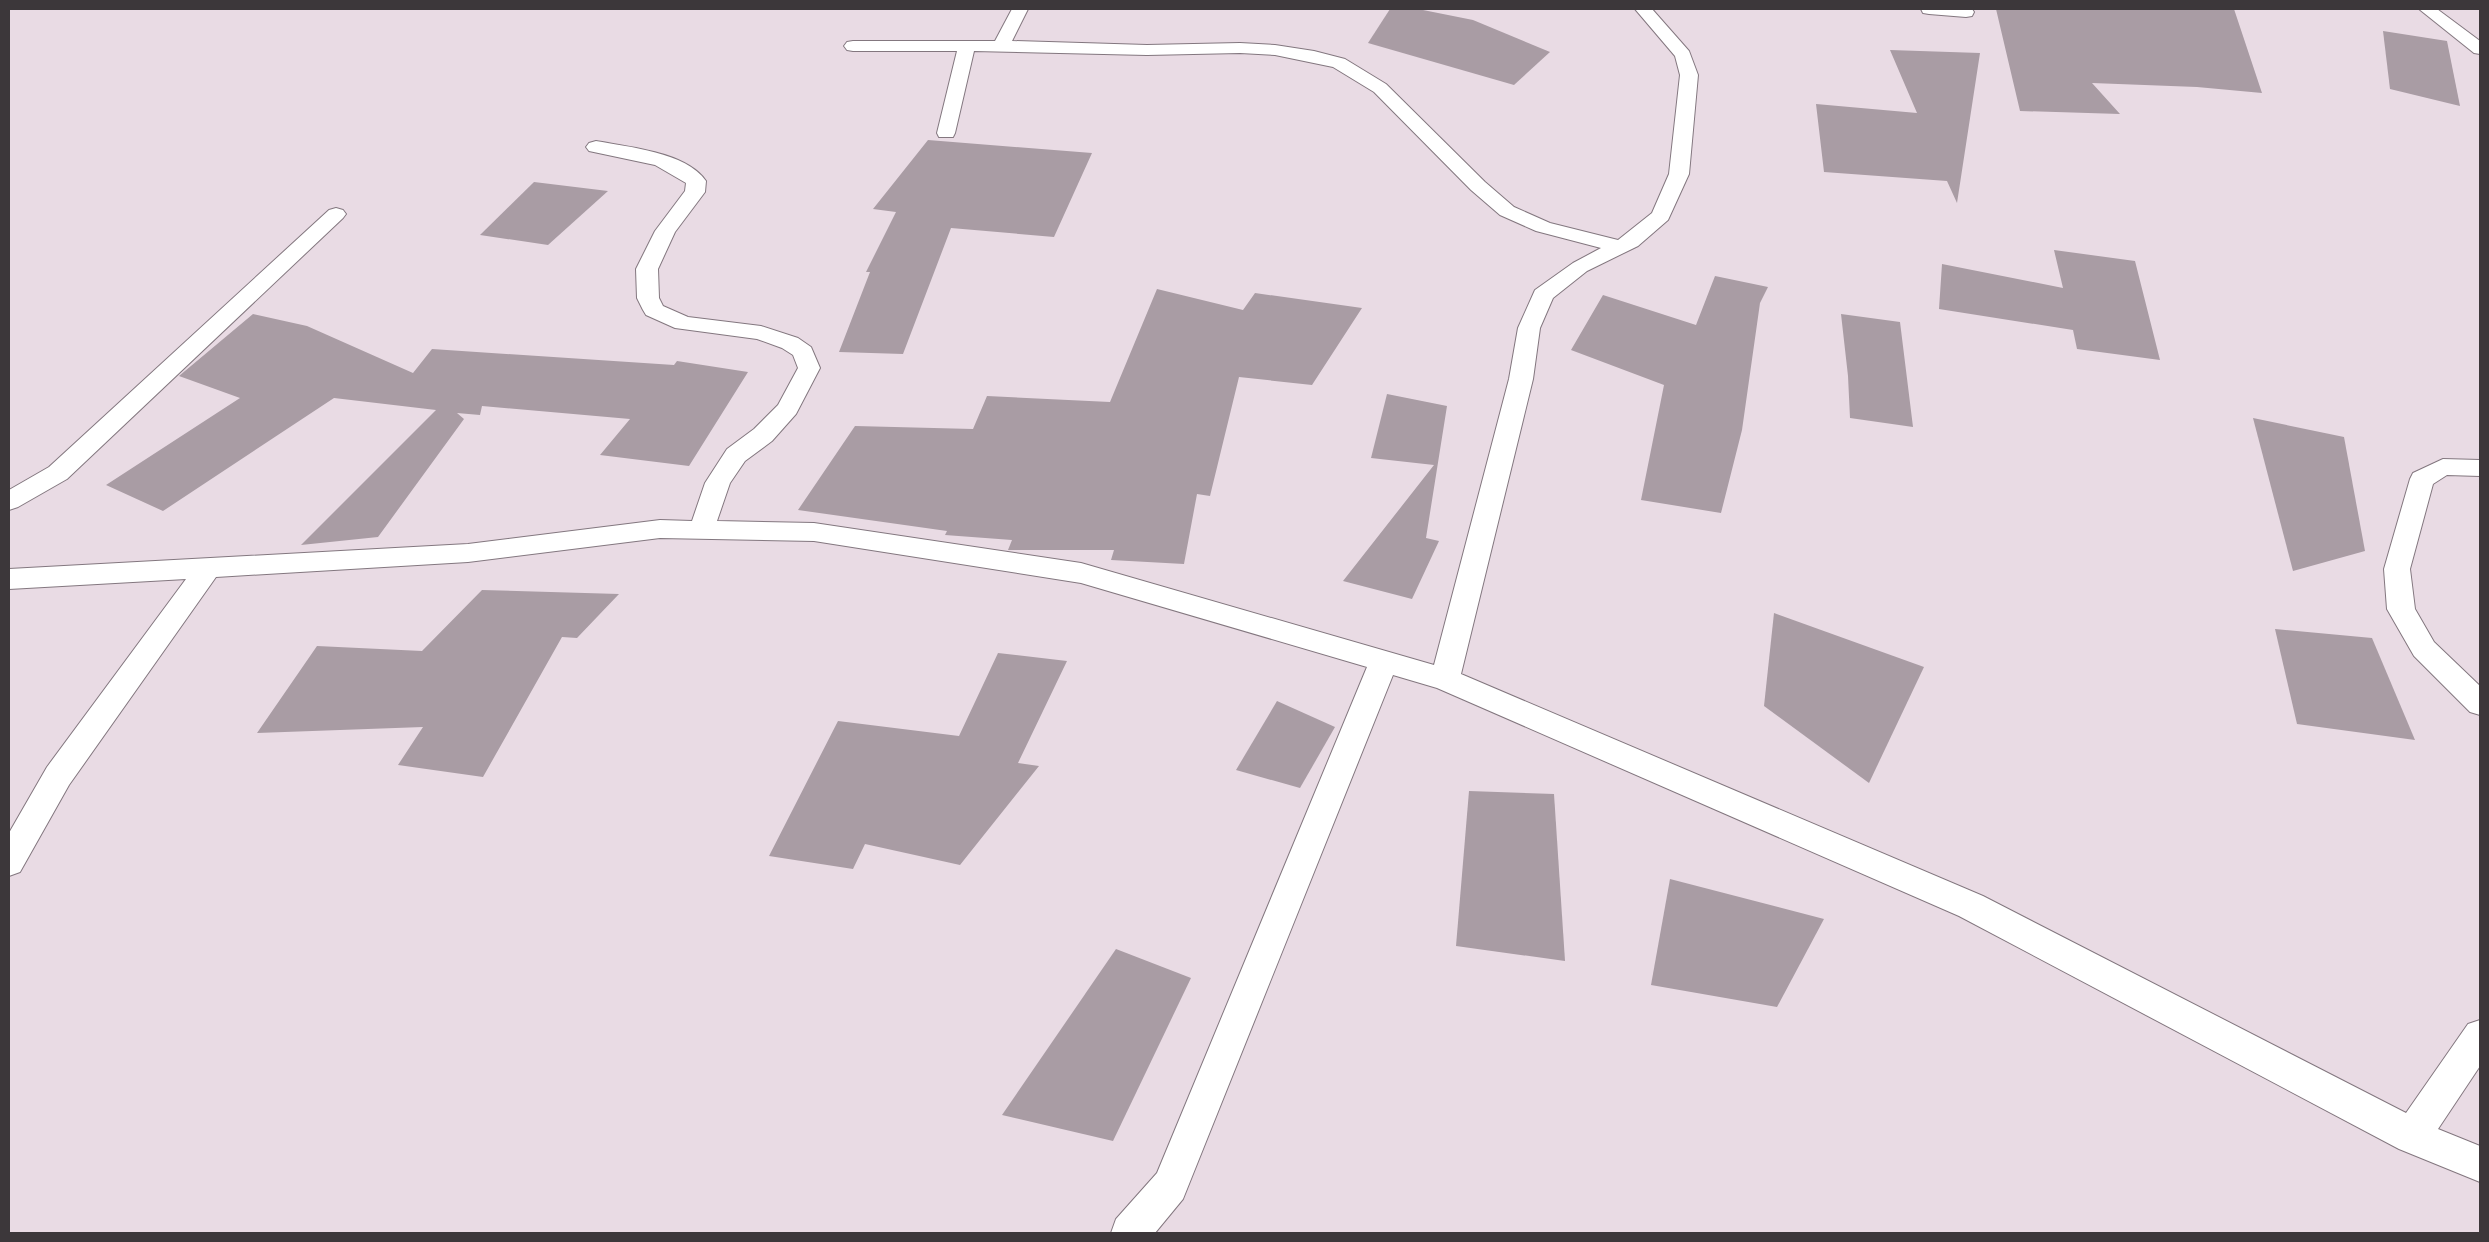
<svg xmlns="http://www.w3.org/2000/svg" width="2489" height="1242" viewBox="0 0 2489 1242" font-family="Quicksand,sans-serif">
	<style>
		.building { fill: #a99ca4 }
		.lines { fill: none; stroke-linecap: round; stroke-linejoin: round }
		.minor-casing { stroke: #83777f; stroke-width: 2 }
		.minor { fill: #fff; fill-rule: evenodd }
	</style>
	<rect width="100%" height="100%" fill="#e9dbe4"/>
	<g class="building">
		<path d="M 1390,9 L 1418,9 L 1473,20 L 1550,52 L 1514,85 L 1368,43 Z"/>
		<path d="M 1996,9 L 2234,9 L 2262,93 L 2197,87 L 2092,83 L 2120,114 L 2020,111 Z"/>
		<path d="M 2383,31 L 2447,41 L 2460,106 L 2390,89 Z"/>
		<path d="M 1890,50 L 1980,53 L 1957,203 L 1947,181 L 1824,172 L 1816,104 L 1917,113 Z"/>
		<path d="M 928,140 L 1092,153 L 1054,237 L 951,228 L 903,354 L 839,352 L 870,272 L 866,272 L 896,212 L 873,209 Z"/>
		<path d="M 534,182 L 608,191 L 548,245 L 480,235 Z"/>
		<path d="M 2054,250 L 2135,261 L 2160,360 L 2077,349 L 2073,330 L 1939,309 L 1942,264 L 2063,288 Z"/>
		<path d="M 1715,276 L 1768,287 L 1760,303 L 1742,430 L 1721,513 L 1641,500 L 1664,385 L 1571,350 L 1603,295 L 1696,325 Z"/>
		<path d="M 1157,289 L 1243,310 L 1255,293 L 1362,308 L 1312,385 L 1239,377 L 1210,496 L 1197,494 L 1184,564 L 1111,560 L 1114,550 L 1008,550 L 1012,540 L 945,535 L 947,531 L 798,510 L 855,426 L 973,429 L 987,396 L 1110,402 Z"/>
		<path d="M 253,314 L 307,326 L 413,373 L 432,349 L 674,365 L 677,361 L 748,372 L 689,466 L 600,455 L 630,419 L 482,406 L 480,415 L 457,413 L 464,419 L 378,537 L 301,545 L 436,410 L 334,398 L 163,511 L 106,485 L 240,398 L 179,376 Z"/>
		<path d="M 1841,314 L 1900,322 L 1913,427 L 1850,418 L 1848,376 Z"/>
		<path d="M 1387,394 L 1447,406 L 1426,538 L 1439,541 L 1412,599 L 1343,581 L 1434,465 L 1371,458 Z"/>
		<path d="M 2253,418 L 2344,437 L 2365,551 L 2293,571 Z"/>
		<path d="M 482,590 L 619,594 L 577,638 L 562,637 L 483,777 L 398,765 L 423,727 L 257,733 L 317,646 L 422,651 Z"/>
		<path d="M 1774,613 L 1924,667 L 1869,783 L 1764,706 Z"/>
		<path d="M 2275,629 L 2372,638 L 2415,740 L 2297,724 Z"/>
		<path d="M 998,653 L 1067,661 L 1018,763 L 1039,766 L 960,865 L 865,844 L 853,869 L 769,856 L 838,721 L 959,736 Z"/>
		<path d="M 1277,701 L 1335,727 L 1300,788 L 1236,770 Z"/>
		<path d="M 1469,791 L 1554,794 L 1565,961 L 1456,946 Z"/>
		<path d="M 1670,879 L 1824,919 L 1777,1007 L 1651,985 Z"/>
		<path d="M 1116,949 L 1191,978 L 1113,1141 L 1002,1115 Z"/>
	</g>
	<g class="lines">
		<defs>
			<g id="minor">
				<path d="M 1012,9 L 1028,9 L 1012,41 L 1147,45 L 1240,43 L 1275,45 L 1314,51 L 1345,59 L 1386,84 L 1485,182 L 1514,207 L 1550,223 L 1618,240 L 1652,213 L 1669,174 L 1680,75 L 1675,56 L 1635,9 L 1652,9 L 1689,51 L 1698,75 L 1689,174 L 1668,220 L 1638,246 L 1587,271 L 1553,298 L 1540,328 L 1533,379 L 1461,674 L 1983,896 L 2406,1113 L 2468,1024 L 2480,1020 L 2480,1066 L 2438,1129 L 2480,1146 L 2480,1182 L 2399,1149 L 1959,916 L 1437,688 L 1393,675 L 1183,1199 L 1155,1233 L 1111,1233 L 1116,1219 L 1157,1173 L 1367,667 L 1081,583 L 814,541 L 660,538 L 468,562 L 216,577 L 69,785 L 20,872 L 9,876 L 9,833 L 47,767 L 186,579 L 9,589 L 9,569 L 468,544 L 660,520 L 692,521 L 705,483 L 727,449 L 754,429 L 778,405 L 798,368 L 793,355 L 782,348 L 757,339 L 675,328 L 646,315 L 643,310 L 637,298 L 636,269 L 655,231 L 685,191 L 686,183 L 655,165 L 589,151 L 586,147 L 589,143 L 596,141 C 628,147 686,152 706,181 L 705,192 L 675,232 L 658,269 L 659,298 L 663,306 L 688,317 L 761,326 L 798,338 L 811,347 L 820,368 L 796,414 L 772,441 L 745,461 L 730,483 L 717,521 L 814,523 L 1081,563 L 1434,665 L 1509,379 L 1518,328 L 1535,290 L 1573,263 L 1601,248 L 1536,231 L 1500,215 L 1471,190 L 1374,92 L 1333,67 L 1275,55 L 1240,53 L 1147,55 L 974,51 L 955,133 L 953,137 L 939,137 L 937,133 L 957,51 L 853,51 L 847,50 L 844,46 L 847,42 L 853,41 L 995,41 Z"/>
				<path d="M 1921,9 L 1972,9 L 1974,12 L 1972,16 L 1966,17 L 1929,14 L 1923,13 Z"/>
				<path d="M 2419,9 L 2437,9 L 2480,41 L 2480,54 L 2474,53 Z"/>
				<path d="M 336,208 L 343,210 L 346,214 L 343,218 L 67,479 L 18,507 L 9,510 L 9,490 L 49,467 L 329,210 Z"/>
				<path d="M 2443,459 L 2480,460 L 2480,476 L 2447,475 L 2433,484 L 2410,569 L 2415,609 L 2434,642 L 2480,686 L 2480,715 L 2470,712 L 2414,656 L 2387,609 L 2384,569 L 2410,479 L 2413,473 Z"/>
			</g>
		</defs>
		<use href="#minor" class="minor-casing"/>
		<use href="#minor" class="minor"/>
	</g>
	<rect width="2489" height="1242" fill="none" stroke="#3c373a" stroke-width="20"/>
</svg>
